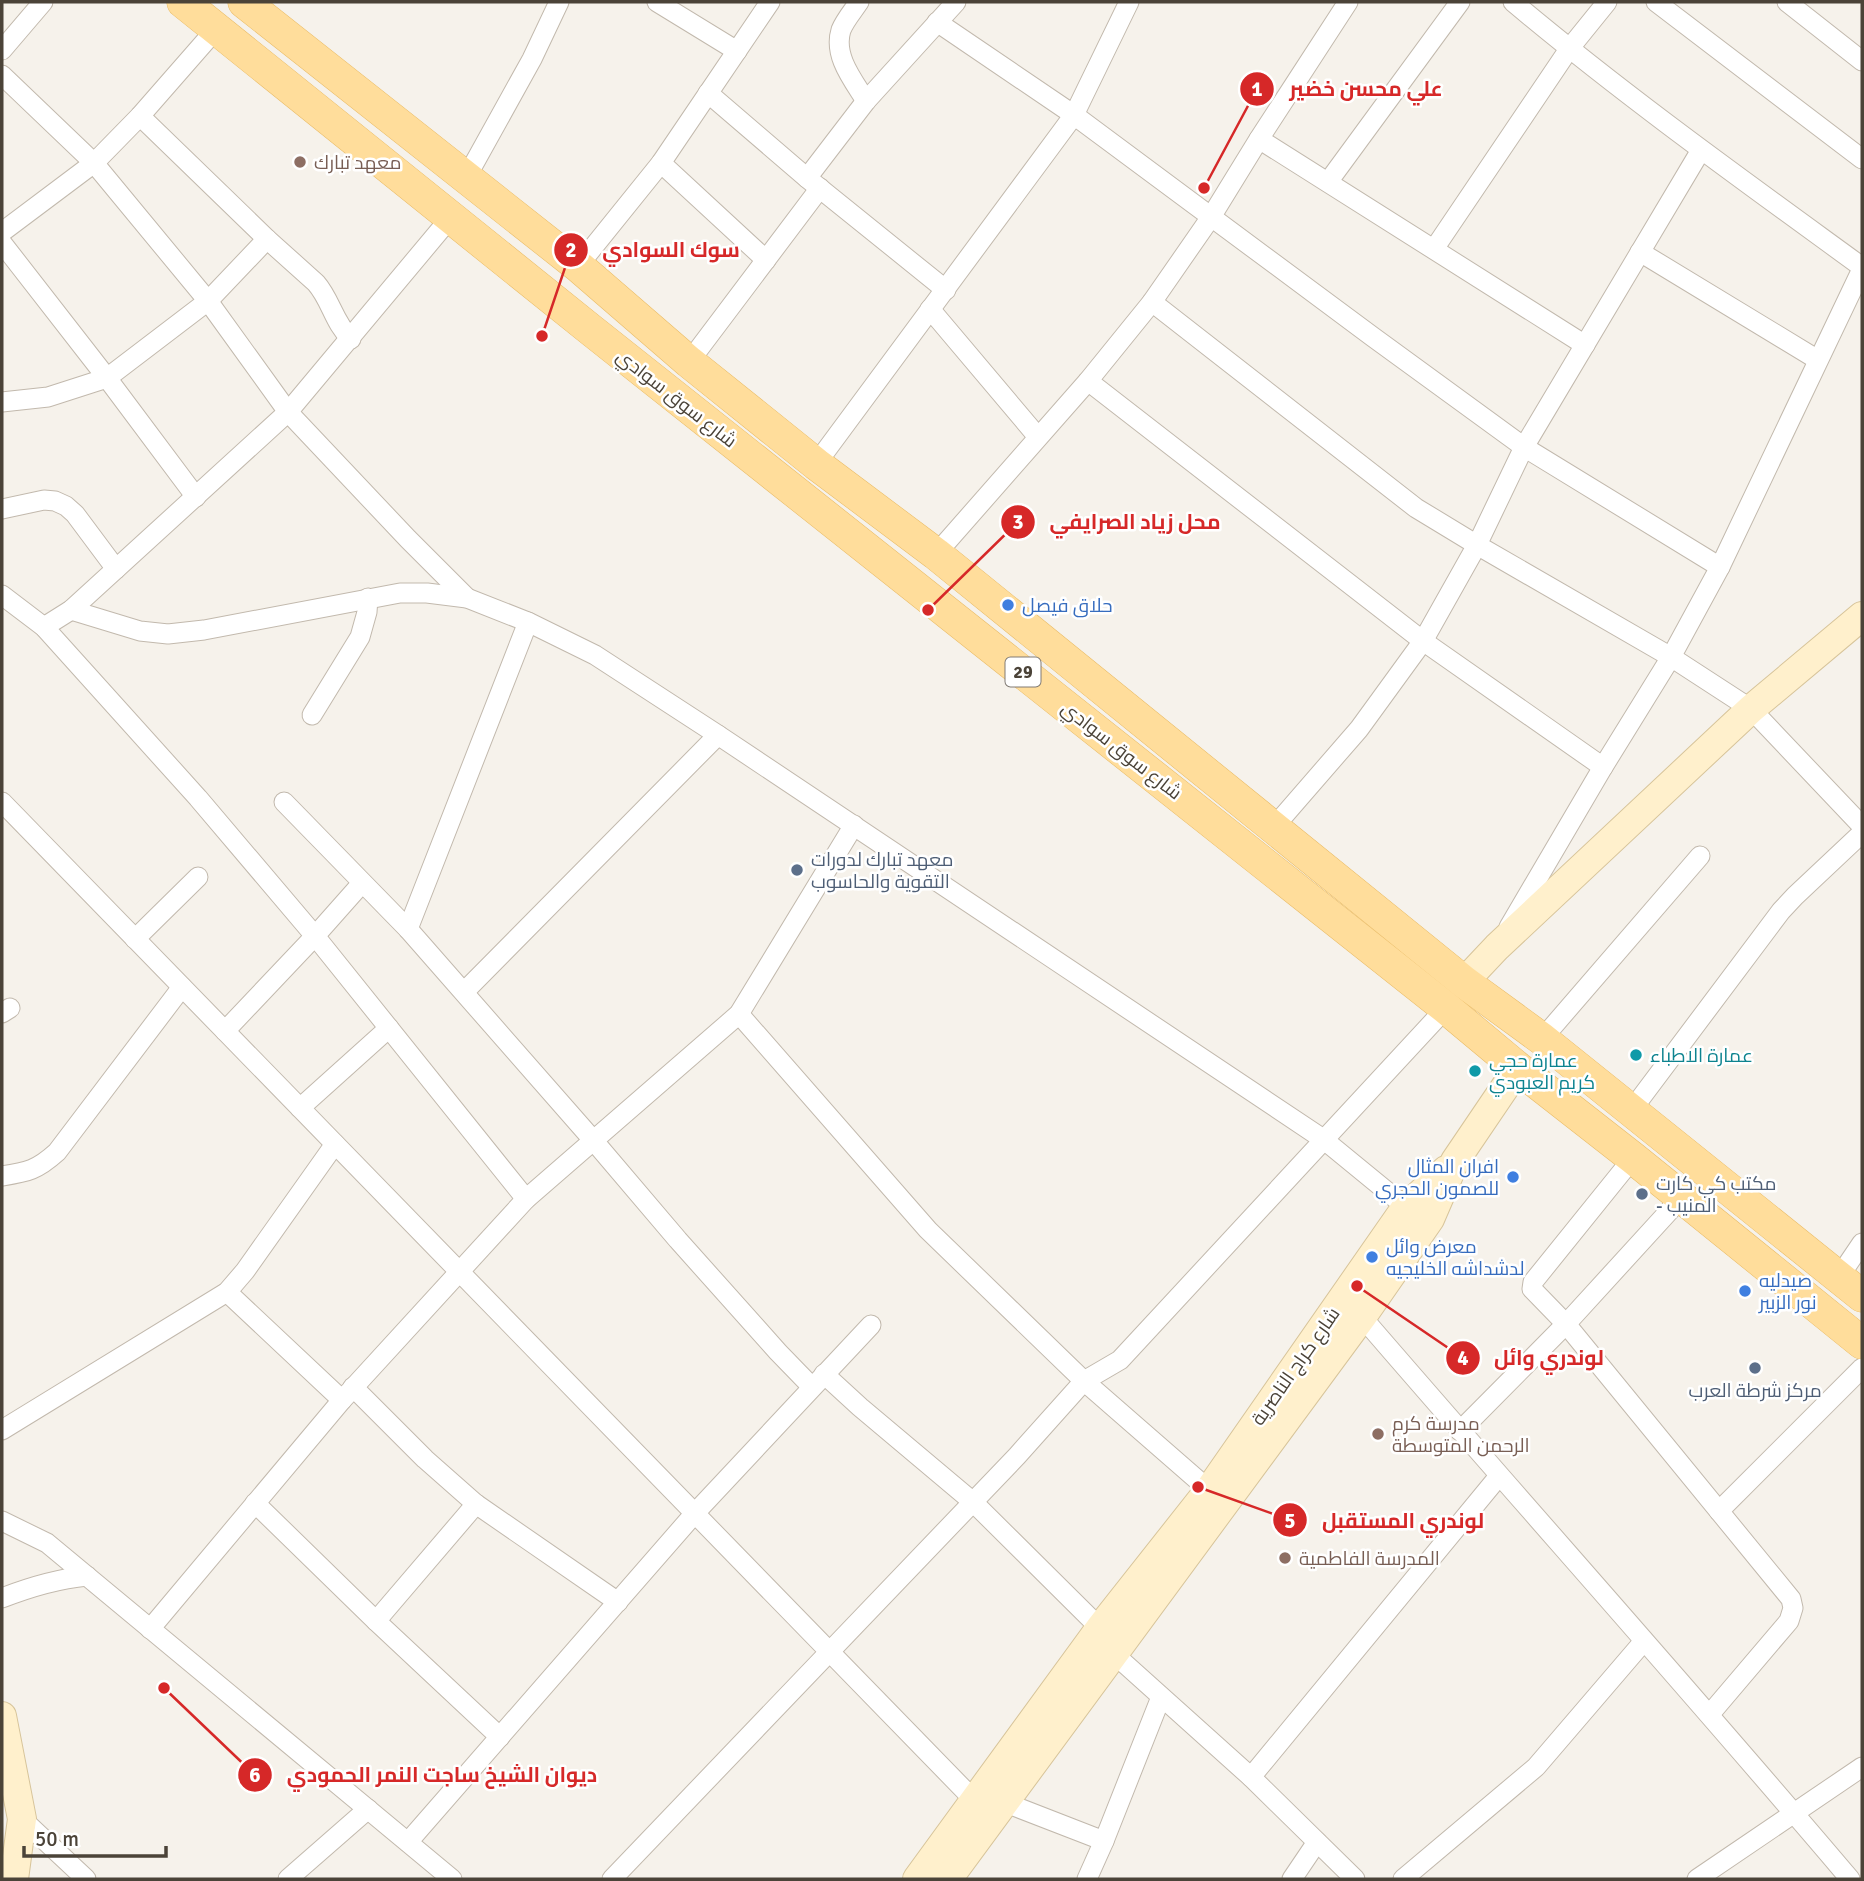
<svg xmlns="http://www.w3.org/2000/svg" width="1864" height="1881" viewBox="0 0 1864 1881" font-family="Signika,Cairo,sans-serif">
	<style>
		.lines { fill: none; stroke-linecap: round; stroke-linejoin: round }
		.street-casing { stroke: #c2b9ad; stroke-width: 21 }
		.secondary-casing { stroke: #d7c49a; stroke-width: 30 }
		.primary-casing { stroke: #e9bb66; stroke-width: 33 }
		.street { stroke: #fff; stroke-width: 19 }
		.secondary { stroke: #fff0cc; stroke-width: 28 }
		.primary { stroke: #ffdd9b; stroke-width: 32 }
		.education-dot { fill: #8d6e63; stroke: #fff; stroke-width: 2.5 }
		.shop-dot { fill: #3f7fe0; stroke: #fff; stroke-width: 2.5 }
		.service-dot { fill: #5c6f8a; stroke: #fff; stroke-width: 2.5 }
		.culture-dot { fill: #0f9aa8; stroke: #fff; stroke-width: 2.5 }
		.labels { text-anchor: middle; stroke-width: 5; stroke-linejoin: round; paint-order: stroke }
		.shield { fill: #fff; stroke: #817b74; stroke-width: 2 }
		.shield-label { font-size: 18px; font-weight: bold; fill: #4b4338 }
		.education-label { font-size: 19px; fill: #785e54; stroke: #fff; text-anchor: start }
		.street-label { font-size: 19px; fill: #4b4338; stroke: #fff }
		.shop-label { font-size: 19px; fill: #366cbe; stroke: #fff; text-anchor: start }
		.service-label { font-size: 19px; fill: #4e5e75; stroke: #fff; text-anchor: start }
		.culture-label { font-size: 19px; fill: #0d838f; stroke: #fff; text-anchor: start }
		.leader { fill: none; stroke: #d62828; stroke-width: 2.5 }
		.callout-dot { fill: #d62828; stroke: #fff; stroke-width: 2.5 }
		.mark-label { font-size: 21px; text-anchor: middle; font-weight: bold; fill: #fff }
		.callout-label { font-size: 21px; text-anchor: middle; font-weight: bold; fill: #d62828; stroke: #fff; stroke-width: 5; stroke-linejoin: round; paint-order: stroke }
	</style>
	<rect width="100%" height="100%" fill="#f6f2eb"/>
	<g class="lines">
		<defs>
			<g id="street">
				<path d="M 657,2 L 737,51"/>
				<path d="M 859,2 C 853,11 845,20 841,30 C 833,56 853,80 866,101"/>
				<path d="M 1513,2 C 1625,96 1744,181 1862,267"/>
				<path d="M 1656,2 L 1862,159"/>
				<path d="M 1787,2 L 1862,61"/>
				<path d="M 937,22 L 1074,115 L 1373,337 L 1524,447 L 1720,567"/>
				<path d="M 2,50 L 43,2"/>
				<path d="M 2,75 L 94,163 L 208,301 L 288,412 L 408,539 L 467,598"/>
				<path d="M 708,93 L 807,178 L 946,290"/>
				<path d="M 140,116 L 267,239 L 316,283 C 331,300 334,323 351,339"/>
				<path d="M 1259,139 L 1585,345"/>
				<path d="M 661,163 L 766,260"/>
				<path d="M 466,178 L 532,59 L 559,2"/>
				<path d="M 807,178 L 866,101 L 956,2"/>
				<path d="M 1328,182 L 1460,2"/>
				<path d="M 2,232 L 94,163 L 140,116 L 217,28"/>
				<path d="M 2,243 L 107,378 L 196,497"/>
				<path d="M 1434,249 L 1569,49 L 1607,2"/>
				<path d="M 1640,252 L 1818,360"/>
				<path d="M 578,266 L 661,163 L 770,2"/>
				<path d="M 1152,302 L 1416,508 L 1477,545 L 1671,657 L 1751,709 L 1862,826"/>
				<path d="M 930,309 L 1038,437"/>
				<path d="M 689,362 L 820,188"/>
				<path d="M 1088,381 L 1423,641 L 1603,767"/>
				<path d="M 2,402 L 48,397 L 107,378 L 208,301 L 267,239"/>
				<path d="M 816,464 L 1074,115 L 1129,2"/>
				<path d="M 2,509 L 44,500 L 55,501 L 66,506 L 75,514 L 116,569"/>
				<path d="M 936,554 L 1088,381 L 1152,302 L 1211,217 L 1259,139 L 1348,2"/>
				<path d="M 2,595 L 44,627 L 198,798 L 315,936 L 526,1199"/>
				<path d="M 71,610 L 140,631 L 168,634 L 204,630 L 400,593 L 427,593 L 467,598 L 528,622 L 595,655 L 718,735 L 1323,1139 L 1406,1207"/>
				<path d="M 44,627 L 71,610 L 288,412 L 451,217"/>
				<path d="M 312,715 L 360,637 L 367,612 L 368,598"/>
				<path d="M 2,802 L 975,1801"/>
				<path d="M 284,802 L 408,929 L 593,1140 L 678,1240 L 778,1352 L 811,1386"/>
				<path d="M 1273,828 L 1359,729 L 1423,641 L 1477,545 L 1524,447 L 1701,150"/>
				<path d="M 1509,927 L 1603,767 L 1671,657 L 1720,567 L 1862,269"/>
				<path d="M 408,929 L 528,622"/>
				<path d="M 135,939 L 198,877"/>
				<path d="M 464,992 L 718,735"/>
				<path d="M 2,1013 L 10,1008"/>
				<path d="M 739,1014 L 928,1230 L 1084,1381 L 1209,1490"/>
				<path d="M 225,1031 L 315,936 L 362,883"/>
				<path d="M 1542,1039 L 1700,856"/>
				<path d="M 300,1108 L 389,1028"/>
				<path d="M 1631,1111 L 1781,911 L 1795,896 L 1862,833"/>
				<path d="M 1633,1158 L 1533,1282 L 1532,1289 L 1566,1324 L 1791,1599 L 1793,1608 L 1789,1621 L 1710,1714"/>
				<path d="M 2,1176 C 28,1172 37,1170 57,1152 L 182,987"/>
				<path d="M 1839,1277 L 1862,1243"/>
				<path d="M 227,1292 L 342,1400"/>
				<path d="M 1362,1317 C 1524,1505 1690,1690 1850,1879"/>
				<path d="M 824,1374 L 860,1407 L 973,1502 L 1100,1628"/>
				<path d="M 353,1387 L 425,1459 L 476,1504 L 618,1602"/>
				<path d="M 2,1430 L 227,1292 L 245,1271 L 335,1144"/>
				<path d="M 1460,1431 L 1566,1324 L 1682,1197"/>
				<path d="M 255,1503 L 376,1621 L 500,1737"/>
				<path d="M 1719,1511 L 1862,1368"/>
				<path d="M 2,1521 L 47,1543 L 452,1879"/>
				<path d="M 2,1598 C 30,1587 57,1579 87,1576"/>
				<path d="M 376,1621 L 476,1504"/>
				<path d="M 150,1629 L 342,1400 L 526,1199 L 739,1014 L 854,825"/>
				<path d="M 1114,1654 L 1251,1777 L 1355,1879"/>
				<path d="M 1251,1777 L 1499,1476"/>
				<path d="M 1006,1803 L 1104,1841"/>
				<path d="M 22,1819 L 86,1879"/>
				<path d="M 408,1842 L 695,1513 L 871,1325"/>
				<path d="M 288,1879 L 368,1809"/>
				<path d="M 612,1879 L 1017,1456 L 1084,1381 L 1120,1360 L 1446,1008"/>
				<path d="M 1087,1879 L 1104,1841 L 1161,1697"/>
				<path d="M 1292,1879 L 1317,1842"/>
				<path d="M 1403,1879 L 1536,1767 L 1644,1641"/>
				<path d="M 1697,1879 L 1862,1767"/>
			</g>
			<g id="secondary">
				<path d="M 1464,982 L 1497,947 L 1751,709 L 1862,616"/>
				<path d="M 2,1716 L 22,1819 L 14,1879"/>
				<path d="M 917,1879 L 1100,1628 L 1209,1490 L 1406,1207 L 1446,1170"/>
				<path d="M 948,1879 L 1362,1317 L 1430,1219 L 1455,1161 L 1518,1068"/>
			</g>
			<g id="primary">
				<path d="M 183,2 L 591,330 L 1446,1008 L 1518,1068 L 1633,1158 L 1862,1343"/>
				<path d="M 244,2 L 578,266 L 689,362 L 816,464 L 936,554 L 1464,982 L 1542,1039 L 1862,1296"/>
			</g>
		</defs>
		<use href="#street" class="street-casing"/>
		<use href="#secondary" class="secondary-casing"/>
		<use href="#primary" class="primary-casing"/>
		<use href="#street" class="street"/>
		<use href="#secondary" class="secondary"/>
		<use href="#primary" class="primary"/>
	</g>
	<g class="education-dot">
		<circle cx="300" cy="162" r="7"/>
		<circle cx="1378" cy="1434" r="7"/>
		<circle cx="1285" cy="1558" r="7"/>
	</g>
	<g class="shop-dot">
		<circle cx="1008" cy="605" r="7"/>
		<circle cx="1513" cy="1177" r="7"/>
		<circle cx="1372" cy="1257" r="7"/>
		<circle cx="1745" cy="1291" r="7"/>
	</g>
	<g class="service-dot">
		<circle cx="797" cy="870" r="7"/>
		<circle cx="1642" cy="1194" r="7"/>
		<circle cx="1755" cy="1368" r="7"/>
	</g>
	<g class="culture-dot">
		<circle cx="1636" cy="1055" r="7"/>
		<circle cx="1475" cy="1071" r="7"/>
	</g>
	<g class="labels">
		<rect class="shield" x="1005.5" y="657.5" width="35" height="29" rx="5"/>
		<g class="shield-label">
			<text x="1023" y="678">29</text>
		</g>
		<g class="education-label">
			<text x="314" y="169">معهد تبارك</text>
			<text x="1392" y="1430">مدرسة كرم<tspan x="1392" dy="22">الرحمن المتوسطة</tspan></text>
			<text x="1299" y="1565">المدرسة الفاطمية</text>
		</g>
		<g class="street-label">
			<text transform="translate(677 398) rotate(38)" y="7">شارع سوق سوادي</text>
			<text transform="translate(1122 750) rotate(38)" y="7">شارع سوق سوادي</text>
			<text transform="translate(1295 1366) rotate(-55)" y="7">شارع كراج الناصرية</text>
		</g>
		<g class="shop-label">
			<text x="1022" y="612">حلاق فيصل</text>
			<text x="1499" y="1173" text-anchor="end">افران المثال<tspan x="1499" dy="22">للصمون الحجري</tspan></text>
			<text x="1386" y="1253">معرض وائل<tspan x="1386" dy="22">لدشداشه الخليجيه</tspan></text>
			<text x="1759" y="1287">صيدليه<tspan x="1759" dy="22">نور الزبير</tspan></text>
		</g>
		<g class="service-label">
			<text x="811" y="866">معهد تبارك لدورات<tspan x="811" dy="22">التقوية والحاسوب</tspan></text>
			<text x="1656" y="1190">مكتب كي كارت<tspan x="1656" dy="22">- المنيب</tspan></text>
			<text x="1755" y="1397" text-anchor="middle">مركز شرطة العرب</text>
		</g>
		<g class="culture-label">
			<text x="1650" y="1062">عمارة الاطباء</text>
			<text x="1489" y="1067">عمارة حجي<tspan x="1489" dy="22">كريم العبودي</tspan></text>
		</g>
	</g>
	<path class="leader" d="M1204 188L1257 89M542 336L571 250M928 610L1018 522M1357 1286L1463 1358M1198 1487L1290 1520M164 1688L255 1775"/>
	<g class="callout-dot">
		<circle cx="1204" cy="188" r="7"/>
		<circle cx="542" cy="336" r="7"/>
		<circle cx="928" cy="610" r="7"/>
		<circle cx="1357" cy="1286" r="7"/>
		<circle cx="1198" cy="1487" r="7"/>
		<circle cx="164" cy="1688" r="7"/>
		<circle cx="1257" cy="89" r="18"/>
		<circle cx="571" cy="250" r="18"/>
		<circle cx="1018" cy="522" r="18"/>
		<circle cx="1463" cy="1358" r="18"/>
		<circle cx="1290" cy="1520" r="18"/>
		<circle cx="255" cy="1775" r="18"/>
	</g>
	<g class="mark-label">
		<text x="1257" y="96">1</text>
		<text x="571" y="257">2</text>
		<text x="1018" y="529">3</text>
		<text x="1463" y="1365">4</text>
		<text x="1290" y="1528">5</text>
		<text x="255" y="1782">6</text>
	</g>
	<g class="callout-label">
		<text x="1366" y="96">علي محسن خضير</text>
		<text x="671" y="257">سوك السوادي</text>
		<text x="1135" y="529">محل زياد الصرايفي</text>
		<text x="1549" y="1365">لوندري وائل</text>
		<text x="1403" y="1528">لوندري المستقبل</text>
		<text x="442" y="1782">ديوان الشيخ ساجت النمر الحمودي</text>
	</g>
	<rect width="1864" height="1881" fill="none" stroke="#4b4338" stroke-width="7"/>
	<path d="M24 1846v10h142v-10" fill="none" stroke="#4b4338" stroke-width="3.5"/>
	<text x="35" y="1846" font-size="21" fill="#4b4338" stroke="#ffffff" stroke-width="5" paint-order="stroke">50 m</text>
</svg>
